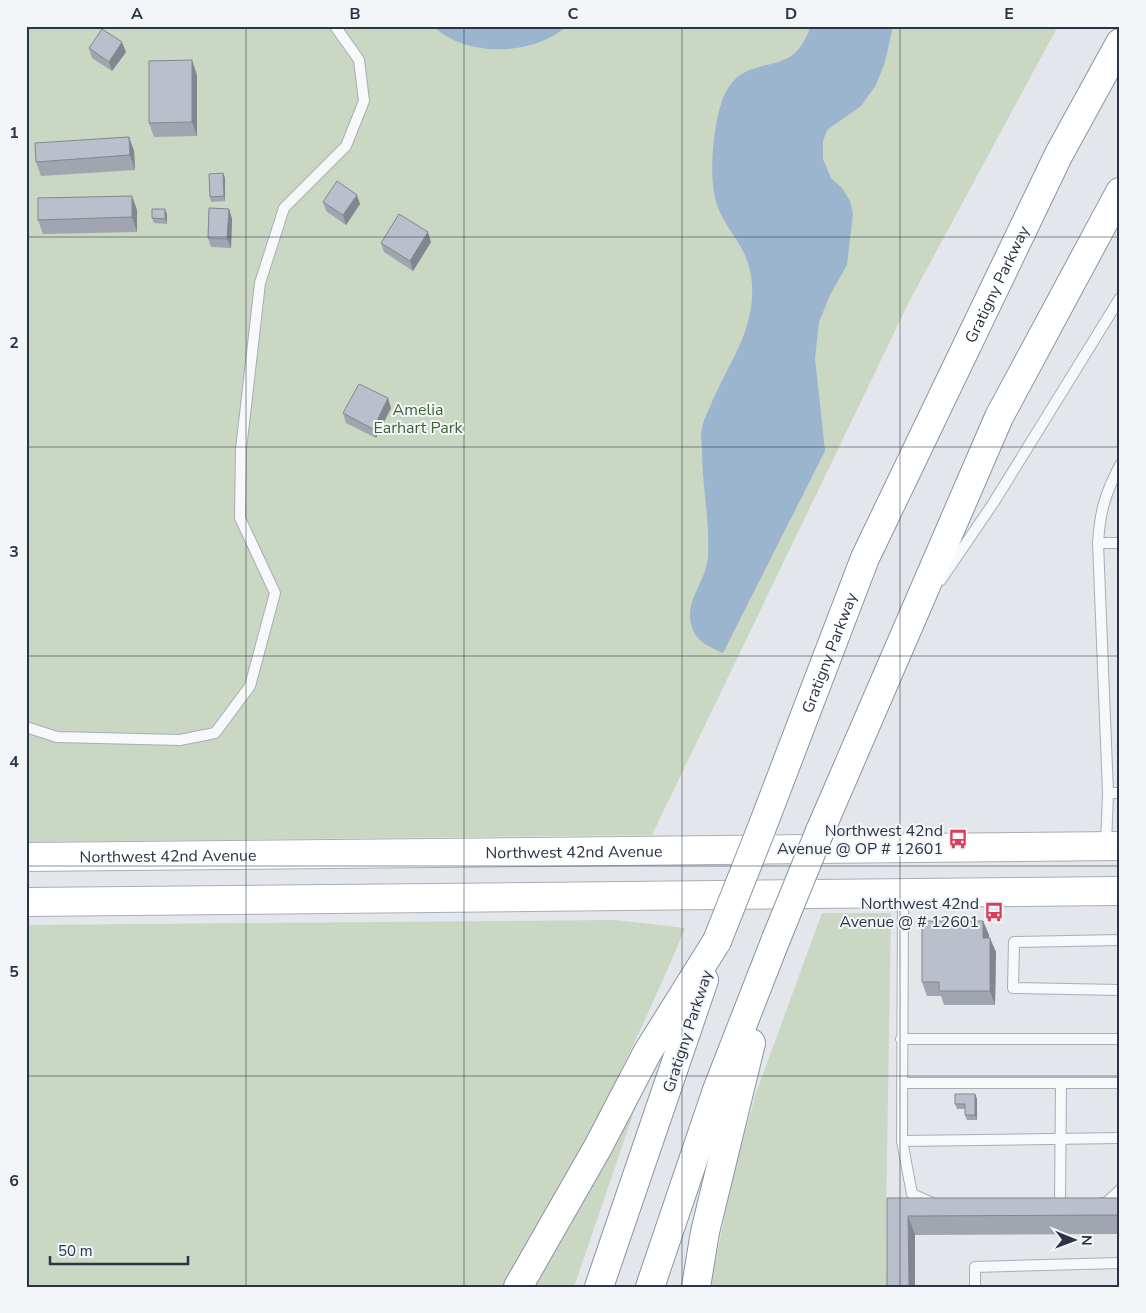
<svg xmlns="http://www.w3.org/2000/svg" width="1146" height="1313" viewBox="0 0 1146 1313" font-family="'Nunito Sans',sans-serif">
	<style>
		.green { fill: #c9d7c3 }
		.water { fill: #9bb5cf }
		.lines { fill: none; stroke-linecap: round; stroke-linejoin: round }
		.service-casing { stroke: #a7aeb7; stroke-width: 12 }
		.secondary-casing { stroke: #a7aeb7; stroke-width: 30 }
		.motorway-casing { stroke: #8994a4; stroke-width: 30 }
		.service { stroke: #f6f8fa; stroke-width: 10 }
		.secondary { stroke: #fff; stroke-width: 28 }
		.motorway { stroke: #fff; stroke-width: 28 }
		.motorway-bridge-casing { stroke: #8994a4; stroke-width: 30; stroke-linecap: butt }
		.motorway-bridge { stroke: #fff; stroke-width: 28 }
		.wall { fill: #a0a5af }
		.shaded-wall { fill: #82868e }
		.building { fill: #bac0cb; stroke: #82868e }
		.grid { fill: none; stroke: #293446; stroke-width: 1; stroke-opacity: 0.55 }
		.labels { text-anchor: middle; stroke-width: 4; stroke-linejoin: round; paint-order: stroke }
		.street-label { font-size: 16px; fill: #293446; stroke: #f3f6f9 }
		.park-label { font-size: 16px; fill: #3f6335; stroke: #f3f6f9 }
		.poi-label { font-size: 16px; fill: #293446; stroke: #f3f6f9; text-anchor: end }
		.neatline { fill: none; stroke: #293446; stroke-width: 2 }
		.grid-label { font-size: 16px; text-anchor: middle; font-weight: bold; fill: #293446 }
	</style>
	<rect width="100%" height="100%" fill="#e3e7ec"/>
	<g class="green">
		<path d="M 26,26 L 1058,26 L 909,302 L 652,835 L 26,842 Z"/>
		<path d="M 822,913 L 891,913 L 886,1218 L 887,1287 L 710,1287 L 734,1172 L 756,1093 Z"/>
		<path d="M 615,920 L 685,928 C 634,1052 572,1170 506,1287 L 26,1287 L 26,925 Z"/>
		<path d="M 639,1097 L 574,1287 L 529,1287 Z"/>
	</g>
	<g class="water">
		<path d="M 433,26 L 567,26 C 533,56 466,58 433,26 Z"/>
		<path d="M 810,26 L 893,26 L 885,62 L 876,85 L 861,106 L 827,130 L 823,141 L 823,159 L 831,178 L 842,188 L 850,201 L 853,214 L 847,265 L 830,295 L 819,322 L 815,358 L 825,451 L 723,653 C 710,647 696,642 692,627 C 683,602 707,581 708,556 C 710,520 702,486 702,451 C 702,443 700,435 702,428 C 703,421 707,413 710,407 C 722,376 744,346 750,313 C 754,293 753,270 743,251 C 735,235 723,223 717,205 C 708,179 713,127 722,101 C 740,51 782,78 803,43 C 806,37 809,33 810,26 Z"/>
	</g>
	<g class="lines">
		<defs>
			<g id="service">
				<path d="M 1098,543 L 1120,543"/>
				<path d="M 941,580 L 994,502 L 1120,298"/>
				<path d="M 26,727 L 57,737 L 180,740 L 215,733 L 250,686 L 275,593 L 240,518 L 241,449 L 260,283 L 284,208 L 346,146 L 364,101 L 359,60 L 335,26"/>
				<path d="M 1108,793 L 1120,793"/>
				<path d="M 1106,845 L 1108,793 L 1098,543 C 1100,511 1105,494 1120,465"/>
				<path d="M 903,894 L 902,1141 L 912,1194 L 935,1204"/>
				<path d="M 1120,940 L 1014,942 L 1013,988 L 1120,990"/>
				<path d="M 901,1039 L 1120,1039"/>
				<path d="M 902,1083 L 1120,1083"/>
				<path d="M 902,1141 L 1120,1138"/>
				<path d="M 1101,1203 L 1106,1203 L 1120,1190"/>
				<path d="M 1060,1204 L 1061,1083"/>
				<path d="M 975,1287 L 975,1267 L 1120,1263"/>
			</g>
			<g id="secondary">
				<path id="s1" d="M 26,857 L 1120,846"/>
				<path d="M 26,902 L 1120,891"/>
			</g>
			<g id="motorway">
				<path id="s2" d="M 761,830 L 865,558 L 1059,154 L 1120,43"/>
				<path d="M 820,831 L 999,417 L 1120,192"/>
				<path d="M 518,1287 L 598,1147 L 647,1053 L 717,941"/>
				<path d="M 599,1287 L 704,980"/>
				<path d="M 650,1287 L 717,1090 L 776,939"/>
				<path d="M 696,1287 L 705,1232 L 751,1043"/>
			</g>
		</defs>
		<use href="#service" class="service-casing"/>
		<use href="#secondary" class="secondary-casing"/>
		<use href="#motorway" class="motorway-casing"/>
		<use href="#service" class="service"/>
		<use href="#secondary" class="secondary"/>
		<use href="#motorway" class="motorway"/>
		<defs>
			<g id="motorway-bridge">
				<path d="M 776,939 L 820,831"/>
				<path d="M 717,941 L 761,830"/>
			</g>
		</defs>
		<use href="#motorway-bridge" class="motorway-bridge-casing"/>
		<use href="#motorway-bridge" class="motorway-bridge"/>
	</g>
	<g class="wall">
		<path d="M 89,48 L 126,52 L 112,71 L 92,58 Z"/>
		<path d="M 197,75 L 197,136 L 154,137 L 149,123 Z"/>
		<path d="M 129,137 L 134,151 L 135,170 L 41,176 L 36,162 Z"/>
		<path d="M 223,173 L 225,178 L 225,201 L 211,202 L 210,197 Z"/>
		<path d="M 323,202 L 360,204 L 346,225 L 326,211 Z"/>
		<path d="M 229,209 L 232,219 L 231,248 L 211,247 L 208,238 Z"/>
		<path d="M 137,210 L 137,232 L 43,234 L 38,220 Z"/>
		<path d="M 167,214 L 167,224 L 154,223 L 152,218 Z"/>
		<path d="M 431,242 L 413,271 L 384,252 L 381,243 Z"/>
		<path d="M 391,408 L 376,438 L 346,423 L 343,413 Z"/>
		<path d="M 983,921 L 989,935 L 989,938 L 996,952 L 995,1005 L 944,1005 L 941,996 L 927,996 L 922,982 Z"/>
		<path d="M 975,1094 L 977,1099 L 977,1120 L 967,1120 L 965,1115 L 965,1109 L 957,1109 L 955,1104 Z"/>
		<path d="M 887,1198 L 1120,1198 L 1120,1234 L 915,1235 L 915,1287 L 887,1287 Z"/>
	</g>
	<g class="shaded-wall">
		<path d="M 122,42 L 126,52 L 112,71 L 109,62 Z"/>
		<path d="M 192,60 L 197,75 L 197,136 L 192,122 Z"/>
		<path d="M 129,137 L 134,151 L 135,170 L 130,155 Z"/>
		<path d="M 223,173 L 225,178 L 225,201 L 224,196 Z"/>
		<path d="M 357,195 L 360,204 L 346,225 L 343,215 Z"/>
		<path d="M 132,196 L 137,210 L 137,232 L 132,217 Z"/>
		<path d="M 165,209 L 167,214 L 167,224 L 165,219 Z"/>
		<path d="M 229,209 L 232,219 L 231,248 L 227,239 Z"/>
		<path d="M 428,232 L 431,242 L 413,271 L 410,261 Z"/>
		<path d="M 388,398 L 391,408 L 376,438 L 373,429 Z"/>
		<path d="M 983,921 L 989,935 L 988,952 L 983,938 Z"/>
		<path d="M 990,938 L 996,952 L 995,1005 L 990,991 Z"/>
		<path d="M 975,1094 L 977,1099 L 977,1120 L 975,1115 Z"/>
		<path d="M 908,1216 L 915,1235 L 915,1287 L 909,1287 Z"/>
	</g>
	<g class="building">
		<path d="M 102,29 L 122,42 L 109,62 L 89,48 Z"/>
		<path d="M 192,60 L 192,122 L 149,123 L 149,61 Z"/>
		<path d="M 129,137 L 130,155 L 36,162 L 35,143 Z"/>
		<path d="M 223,173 L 224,196 L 210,197 L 209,174 Z"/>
		<path d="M 337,181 L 357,195 L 343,215 L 323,202 Z"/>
		<path d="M 132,196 L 132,217 L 38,220 L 38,198 Z"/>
		<path d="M 209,208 L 229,209 L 227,239 L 208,238 Z"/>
		<path d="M 152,209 L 165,209 L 165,219 L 152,218 Z"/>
		<path d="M 399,214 L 428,232 L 410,261 L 381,243 Z"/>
		<path d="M 359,384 L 388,398 L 373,429 L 343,413 Z"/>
		<path d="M 922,921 L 983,921 L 983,938 L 990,938 L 990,991 L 939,991 L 939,982 L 922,982 Z"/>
		<path d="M 955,1094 L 975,1094 L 975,1115 L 965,1115 L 965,1104 L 955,1104 Z"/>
		<path d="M 887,1198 L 1120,1198 L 1120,1215 L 908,1216 L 909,1287 L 887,1287 Z"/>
	</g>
	<path class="grid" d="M 246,26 L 246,1287M 464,26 L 464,1287M 682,26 L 682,1287M 900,26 L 900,1287M 26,237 L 1120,237M 26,447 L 1120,447M 26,656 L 1120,656M 26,866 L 1120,866M 26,1076 L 1120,1076"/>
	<defs>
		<symbol id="bus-bare" viewBox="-9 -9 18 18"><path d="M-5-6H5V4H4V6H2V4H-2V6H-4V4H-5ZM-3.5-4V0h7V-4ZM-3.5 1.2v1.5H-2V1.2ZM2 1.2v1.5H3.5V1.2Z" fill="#da3f5a" stroke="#f3f6f9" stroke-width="2.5" paint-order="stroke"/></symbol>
	</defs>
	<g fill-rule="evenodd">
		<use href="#bus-bare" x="944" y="825" width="28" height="28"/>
		<use href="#bus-bare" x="980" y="898" width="28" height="28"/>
	</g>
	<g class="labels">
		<g class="street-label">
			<text dy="6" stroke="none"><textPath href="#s2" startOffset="595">Gratigny Parkway</textPath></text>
			<text dy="6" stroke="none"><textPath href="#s2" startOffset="190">Gratigny Parkway</textPath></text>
			<text dy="6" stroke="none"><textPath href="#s1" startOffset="548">Northwest 42nd Avenue</textPath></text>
			<text dy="6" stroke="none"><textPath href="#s1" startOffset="142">Northwest 42nd Avenue</textPath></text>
			<text transform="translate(687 1031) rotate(-72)" y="6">Gratigny Parkway</text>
		</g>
		<g class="park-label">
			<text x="418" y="415">Amelia<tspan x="418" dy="18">Earhart Park</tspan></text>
		</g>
		<g class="poi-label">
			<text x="943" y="836">Northwest 42nd<tspan x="943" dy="18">Avenue @ OP # 12601</tspan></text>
			<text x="979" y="909">Northwest 42nd<tspan x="979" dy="18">Avenue @ # 12601</tspan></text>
		</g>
	</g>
	<rect width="1146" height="1313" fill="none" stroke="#f3f6f9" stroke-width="55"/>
	<g transform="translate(1074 1240) rotate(91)" stroke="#f3f6f9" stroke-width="4" paint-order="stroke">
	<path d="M0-4L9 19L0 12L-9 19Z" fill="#293446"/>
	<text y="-8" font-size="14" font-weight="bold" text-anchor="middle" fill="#293446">N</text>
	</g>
	<path d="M50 1256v8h138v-8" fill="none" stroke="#293446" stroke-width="2.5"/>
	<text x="58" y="1256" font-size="15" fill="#293446" stroke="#f3f6f9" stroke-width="4" paint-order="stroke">50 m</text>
	<rect x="28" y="28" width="1090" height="1258" class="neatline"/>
	<g class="grid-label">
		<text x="137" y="19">A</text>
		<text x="355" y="19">B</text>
		<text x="573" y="19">C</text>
		<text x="791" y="19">D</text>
		<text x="1009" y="19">E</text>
		<text x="14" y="138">1</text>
		<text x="14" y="348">2</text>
		<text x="14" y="557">3</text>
		<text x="14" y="767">4</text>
		<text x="14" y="977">5</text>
		<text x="14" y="1186">6</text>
	</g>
</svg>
